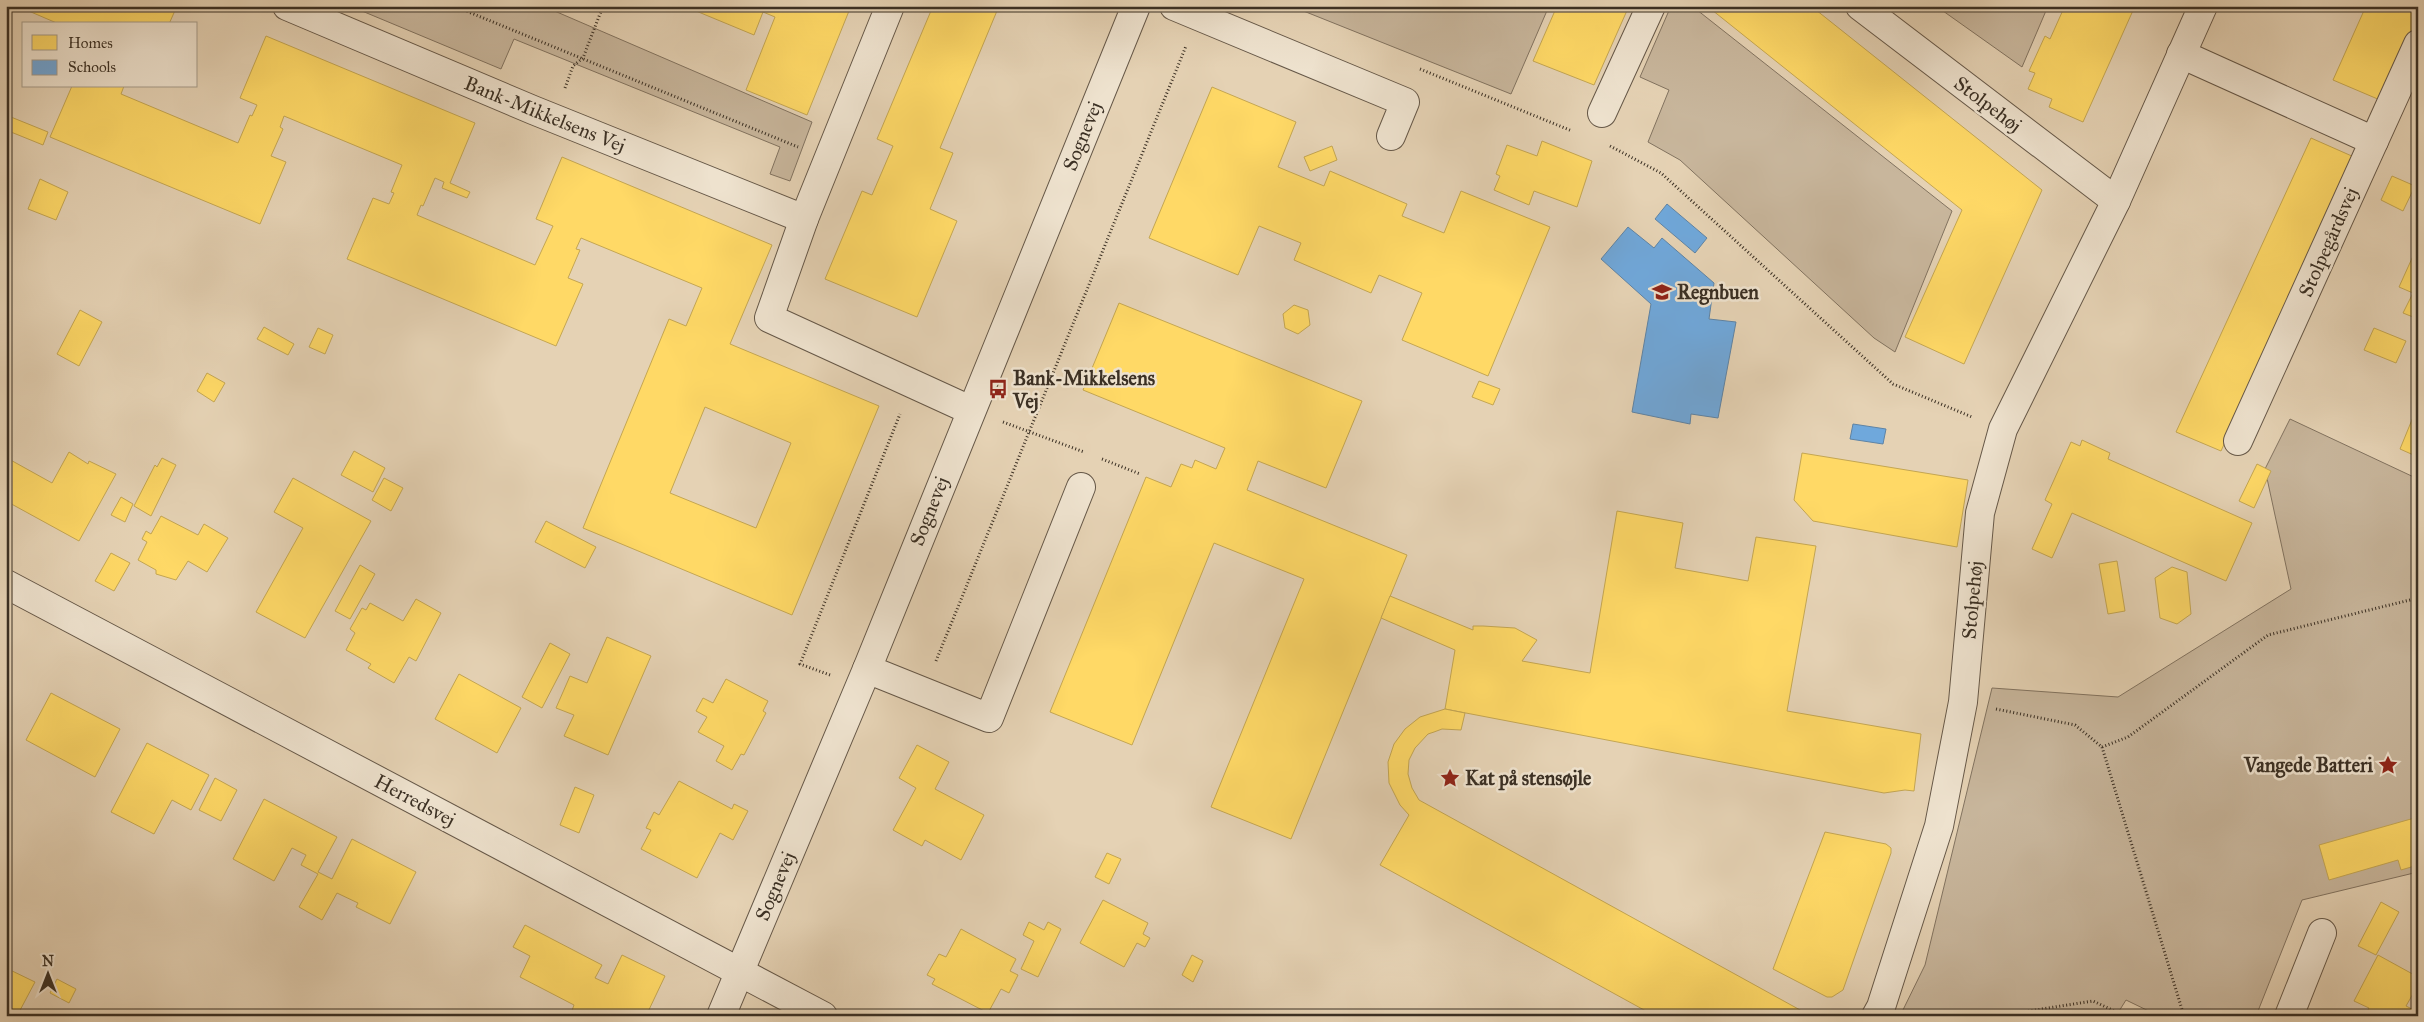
<svg xmlns="http://www.w3.org/2000/svg" width="2424" height="1022" viewBox="0 0 2424 1022" font-family="'IM FELL Great Primer',serif">
	<style>
		.green { fill: #c8b69c; stroke: #827360 }
		.homes { fill: #ffd966; stroke: #c4a652; fill-rule: evenodd }
		.schools { fill: #6fa8dc; stroke: #5f84a5 }
		.lines { fill: none; stroke-linecap: round; stroke-linejoin: round }
		.minor-casing { stroke: #665848; stroke-width: 30 }
		.path { stroke: #3b3024; stroke-width: 3; stroke-dasharray: 1 2.5; stroke-linecap: butt }
		.minor { stroke: #eee2ce; stroke-width: 28 }
		.labels { text-anchor: middle; stroke-width: 5; stroke-linejoin: round; paint-order: stroke }
		.street-label { font-size: 20px; fill: #3b3024; stroke: #eee2ce }
		.poi-label { font-size: 20px; font-weight: bold; fill: #3b3024; stroke: #eee2ce; text-anchor: start }
	</style>
	<rect width="100%" height="100%" fill="#e5d2b4"/>
	<filter id="stains"><feTurbulence type="fractalNoise" baseFrequency=".004" numOctaves="4"/><feColorMatrix values="0 0 0 0 .2 0 0 0 0 .09 0 0 0 0 .02 0 0 0 .5 -.17"/></filter>
	<radialGradient id="worn" r=".72"><stop offset=".6" stop-color="#630" stop-opacity="0"/><stop offset="1" stop-color="#630" stop-opacity=".3"/></radialGradient>
	<g class="green">
		<path d="M 350,6 L 543,6 L 812,122 L 790,181 L 770,174 L 780,147 L 514,39 L 501,69 Z"/>
		<path d="M 1291,6 L 1549,6 L 1511,94 Z"/>
		<path d="M 1671,6 L 1692,6 L 1952,211 L 1895,352 L 1874,338 L 1680,160 L 1648,142 L 1669,90 L 1640,77 Z"/>
		<path d="M 1936,6 L 2048,6 L 2022,67 Z"/>
		<path d="M 2290,419 L 2418,479 L 2418,872 L 2302,900 L 2256,1016 L 2159,1016 L 2126,1000 L 2116,1016 L 1900,1016 L 1925,965 L 1992,688 L 2118,697 L 2291,589 L 2265,469 Z"/>
	</g>
	<g class="homes">
		<path d="M 17,6 L 177,6 L 169,24 L 59,24 Z"/>
		<path d="M 684,6 L 851,6 L 807,115 L 746,90 L 775,17 L 763,12 L 754,35 Z"/>
		<path d="M 933,6 L 999,6 L 940,148 L 953,153 L 930,209 L 957,221 L 917,317 L 825,279 L 862,191 L 872,195 L 893,146 L 877,139 Z"/>
		<path d="M 1557,6 L 1629,6 L 1594,85 L 1533,61 Z"/>
		<path d="M 1707,6 L 1811,6 L 2042,190 L 1964,364 L 1905,337 L 1962,210 Z"/>
		<path d="M 2058,6 L 2135,6 L 2083,122 L 2049,107 L 2052,99 L 2028,89 L 2035,73 L 2029,71 L 2045,36 L 2050,39 L 2063,10 L 2057,8 Z"/>
		<path d="M 2366,6 L 2418,6 L 2418,18 L 2380,100 L 2333,80 Z"/>
		<path d="M 266,36 L 475,123 L 450,183 L 470,192 L 467,198 L 442,188 L 444,182 L 435,178 L 423,206 L 421,205 L 417,215 L 535,265 L 553,226 L 536,219 L 562,157 L 772,245 L 730,344 L 879,406 L 792,615 L 583,528 L 669,319 L 686,326 L 702,288 L 581,238 L 576,249 L 580,250 L 568,278 L 583,284 L 556,346 L 347,259 L 373,198 L 389,204 L 394,193 L 391,192 L 402,165 L 284,116 L 280,127 L 283,129 L 271,156 L 286,162 L 260,224 L 50,137 L 72,86 L 124,86 L 121,94 L 238,143 L 250,115 L 252,116 L 257,105 L 240,98 ZM 705,407 L 791,443 L 756,528 L 670,493 Z"/>
		<path d="M 1212,87 L 1296,122 L 1278,167 L 1324,186 L 1330,171 L 1407,204 L 1402,216 L 1444,233 L 1461,191 L 1550,227 L 1488,376 L 1402,340 L 1422,293 L 1379,275 L 1371,293 L 1294,260 L 1301,243 L 1259,226 L 1238,275 L 1149,238 Z"/>
		<path d="M 6,115 L 48,132 L 43,145 L 6,130 Z"/>
		<path d="M 2311,138 L 2354,157 L 2221,451 L 2176,432 Z"/>
		<path d="M 1542,141 L 1592,161 L 1577,207 L 1534,191 L 1529,205 L 1494,190 L 1500,176 L 1496,174 L 1507,145 L 1537,156 Z"/>
		<path d="M 1332,146 L 1337,160 L 1310,171 L 1304,157 Z"/>
		<path d="M 2392,176 L 2415,186 L 2403,211 L 2381,200 Z"/>
		<path d="M 40,179 L 68,192 L 56,220 L 28,209 Z"/>
		<path d="M 2418,245 L 2418,319 L 2403,313 L 2413,293 L 2399,287 Z"/>
		<path d="M 1119,303 L 1362,401 L 1326,488 L 1258,461 L 1247,490 L 1407,555 L 1291,839 L 1211,807 L 1304,579 L 1214,543 L 1132,745 L 1050,712 L 1146,477 L 1171,487 L 1181,464 L 1192,468 L 1195,460 L 1216,469 L 1225,448 L 1083,390 Z"/>
		<path d="M 1294,305 L 1308,310 L 1310,325 L 1298,334 L 1285,328 L 1283,314 Z"/>
		<path d="M 80,310 L 102,322 L 79,366 L 57,354 Z"/>
		<path d="M 264,327 L 294,344 L 288,355 L 257,339 Z"/>
		<path d="M 318,328 L 333,335 L 325,354 L 309,347 Z"/>
		<path d="M 2374,328 L 2406,341 L 2396,363 L 2364,350 Z"/>
		<path d="M 207,373 L 225,383 L 214,402 L 197,391 Z"/>
		<path d="M 1479,381 L 1500,389 L 1493,405 L 1472,397 Z"/>
		<path d="M 2418,405 L 2418,457 L 2400,449 Z"/>
		<path d="M 2082,440 L 2110,453 L 2108,459 L 2252,523 L 2226,581 L 2072,513 L 2052,558 L 2032,549 L 2052,504 L 2045,500 L 2071,442 L 2080,446 Z"/>
		<path d="M 354,451 L 385,468 L 373,492 L 341,475 Z"/>
		<path d="M 69,452 L 88,464 L 89,461 L 116,474 L 79,541 L 6,501 L 7,458 L 52,483 Z"/>
		<path d="M 1802,453 L 1968,480 L 1957,547 L 1813,521 L 1794,500 Z"/>
		<path d="M 162,458 L 176,465 L 151,516 L 134,506 L 155,465 L 157,467 Z"/>
		<path d="M 2257,464 L 2271,471 L 2254,508 L 2239,501 Z"/>
		<path d="M 293,478 L 371,521 L 305,638 L 256,612 L 303,528 L 274,512 Z"/>
		<path d="M 384,478 L 403,488 L 391,511 L 372,500 Z"/>
		<path d="M 121,497 L 133,504 L 125,522 L 111,515 Z"/>
		<path d="M 1617,511 L 1683,523 L 1675,568 L 1748,581 L 1756,537 L 1816,546 L 1787,711 L 1921,734 L 1914,791 L 1905,790 L 1884,793 L 1445,709 L 1455,650 L 1381,618 L 1390,596 L 1473,630 L 1473,626 L 1483,626 L 1515,628 L 1537,640 L 1522,661 L 1590,673 Z"/>
		<path d="M 161,516 L 198,535 L 204,524 L 228,538 L 207,572 L 188,561 L 176,580 L 156,574 L 156,570 L 138,560 L 147,542 L 142,539 L 146,531 L 151,534 Z"/>
		<path d="M 546,521 L 596,547 L 585,568 L 535,542 Z"/>
		<path d="M 111,553 L 130,563 L 114,591 L 95,581 Z"/>
		<path d="M 2117,561 L 2125,611 L 2108,614 L 2099,564 Z"/>
		<path d="M 360,565 L 375,574 L 350,619 L 335,611 Z"/>
		<path d="M 2172,567 L 2187,572 L 2191,614 L 2177,624 L 2160,618 L 2155,578 Z"/>
		<path d="M 416,599 L 441,613 L 416,661 L 409,657 L 394,683 L 368,668 L 371,664 L 346,650 L 355,633 L 350,629 L 362,608 L 366,610 L 370,603 L 403,621 Z"/>
		<path d="M 607,637 L 651,656 L 608,755 L 564,736 L 574,715 L 556,708 L 570,676 L 587,683 Z"/>
		<path d="M 550,643 L 570,654 L 542,708 L 522,697 Z"/>
		<path d="M 459,674 L 521,708 L 497,753 L 435,719 Z"/>
		<path d="M 726,679 L 768,701 L 763,711 L 766,713 L 744,755 L 741,754 L 732,770 L 716,761 L 724,746 L 698,732 L 707,717 L 696,711 L 703,698 L 713,703 Z"/>
		<path d="M 51,693 L 120,729 L 95,777 L 26,740 Z"/>
		<path d="M 1445,709 L 1465,713 L 1461,730 L 1442,729 L 1434,732 L 1428,734 L 1415,748 L 1409,760 L 1408,774 L 1412,788 L 1419,800 L 1811,1016 L 1655,1016 L 1380,865 L 1409,815 L 1400,805 L 1389,783 L 1388,762 L 1394,744 L 1405,729 L 1420,717 Z"/>
		<path d="M 147,743 L 209,775 L 191,810 L 172,800 L 154,834 L 111,812 Z"/>
		<path d="M 917,745 L 949,762 L 935,789 L 984,815 L 961,860 L 925,840 L 922,846 L 893,830 L 916,788 L 899,778 Z"/>
		<path d="M 215,778 L 237,790 L 221,821 L 199,810 Z"/>
		<path d="M 679,781 L 732,809 L 734,804 L 748,811 L 733,840 L 720,833 L 697,878 L 641,849 L 651,830 L 646,828 L 654,812 L 659,815 Z"/>
		<path d="M 575,787 L 594,795 L 579,833 L 560,825 Z"/>
		<path d="M 264,799 L 337,837 L 318,872 L 332,879 L 352,839 L 416,872 L 390,924 L 356,907 L 358,903 L 337,893 L 322,920 L 299,907 L 318,874 L 301,865 L 306,855 L 292,848 L 274,881 L 233,859 Z"/>
		<path d="M 2418,817 L 2418,865 L 2401,870 L 2398,860 L 2329,880 L 2319,845 Z"/>
		<path d="M 1825,832 L 1886,844 L 1891,848 L 1891,853 L 1843,990 L 1832,997 L 1827,997 L 1773,969 Z"/>
		<path d="M 1107,853 L 1121,859 L 1109,884 L 1095,877 Z"/>
		<path d="M 1103,900 L 1148,923 L 1143,934 L 1150,938 L 1145,947 L 1137,943 L 1124,967 L 1080,943 Z"/>
		<path d="M 2381,902 L 2399,912 L 2376,955 L 2358,946 Z"/>
		<path d="M 1029,922 L 1044,930 L 1048,922 L 1061,929 L 1038,977 L 1021,969 L 1034,941 L 1023,935 Z"/>
		<path d="M 525,925 L 602,965 L 595,978 L 608,984 L 622,955 L 665,976 L 646,1016 L 570,1016 L 574,1005 L 520,977 L 530,956 L 513,947 Z"/>
		<path d="M 961,929 L 1016,959 L 1010,971 L 1018,975 L 1009,993 L 1001,989 L 988,1013 L 932,984 L 935,979 L 927,975 L 939,954 L 946,957 Z"/>
		<path d="M 1192,955 L 1203,961 L 1193,982 L 1182,975 Z"/>
		<path d="M 2378,955 L 2418,977 L 2418,985 L 2406,1006 L 2418,1012 L 2418,1016 L 2365,1016 L 2369,1008 L 2354,1001 Z"/>
		<path d="M 6,968 L 35,982 L 17,1016 L 6,1016 Z"/>
		<path d="M 57,979 L 76,989 L 69,1003 L 50,993 Z"/>
	</g>
	<g class="schools">
		<path d="M 1667,204 L 1707,238 L 1695,253 L 1655,219 Z"/>
		<path d="M 1628,227 L 1654,248 L 1662,238 L 1714,283 L 1709,319 L 1736,322 L 1718,418 L 1691,414 L 1690,424 L 1632,412 L 1651,304 L 1601,259 Z"/>
		<path d="M 1853,424 L 1886,429 L 1883,444 L 1850,439 Z"/>
	</g>
	<g class="lines">
		<defs>
			<g id="minor">
				<path d="M 287,6 L 533,110 L 804,219"/>
				<path d="M 890,6 L 804,219 L 769,318 L 970,410"/>
				<path d="M 1174,6 L 1405,102 L 1391,136"/>
				<path d="M 1860,6 L 2116,201"/>
				<path d="M 2181,54 L 2374,141"/>
				<path d="M 1602,113 L 1651,6"/>
				<path d="M 2238,441 L 2418,44"/>
				<path d="M 6,584 L 823,1016"/>
				<path d="M 867,669 L 989,718 L 1081,487"/>
				<path d="M 721,1016 L 867,669 L 1136,6"/>
				<path d="M 1876,1016 L 1881,1007 L 1939,826 L 1963,702 L 1980,513 L 2003,429 L 2116,201 L 2203,6"/>
				<path d="M 2289,1016 L 2322,933"/>
			</g>
		</defs>
		<use href="#minor" class="minor-casing"/>
		<g class="path">
			<path d="M 454,6 L 798,147"/>
			<path d="M 1420,69 L 1572,131"/>
			<path d="M 565,88 L 573,66 L 583,58 L 603,6"/>
			<path d="M 1610,146 L 1661,173 L 1893,384 L 1972,417"/>
			<path d="M 1003,422 L 1084,452"/>
			<path d="M 1102,459 L 1140,474"/>
			<path d="M 936,661 L 1186,46"/>
			<path d="M 830,675 L 800,664 L 900,414"/>
			<path d="M 1996,709 L 2075,725 L 2102,747 L 2184,1016"/>
			<path d="M 2102,747 L 2128,737 L 2268,635 L 2418,598"/>
			<path d="M 1997,1016 L 2093,1001 L 2125,1016"/>
		</g>
		<use href="#minor" class="minor"/>
	</g>
	<defs>
		<symbol id="school-bare" viewBox="-9 -9 18 18"><path d="M0-5L7-2L0 1L-7-2ZM-4 1L0 2.5L4 1V4Q0 6-4 4Z" fill="#8f2418" stroke="#eee2ce" stroke-width="2.5" paint-order="stroke"/></symbol>
		<symbol id="bus-bare" viewBox="-9 -9 18 18"><path d="M-5-6H5V4H4V6H2V4H-2V6H-4V4H-5ZM-3.5-4V0h7V-4ZM-3.5 1.2v1.5H-2V1.2ZM2 1.2v1.5H3.5V1.2Z" fill="#8f2418" stroke="#eee2ce" stroke-width="2.5" paint-order="stroke"/></symbol>
		<symbol id="sight-bare" viewBox="-9 -9 18 18"><path d="M0-6L1.8-2.2L6-1.7L2.9 1.2L3.7 5.4L0 3.3L-3.7 5.4L-2.9 1.2L-6-1.7L-1.8-2.2Z" fill="#8f2418" stroke="#eee2ce" stroke-width="2.5" paint-order="stroke"/></symbol>
	</defs>
	<g fill-rule="evenodd">
		<use href="#school-bare" x="1648" y="278" width="28" height="28"/>
		<use href="#bus-bare" x="984" y="375" width="28" height="28"/>
		<use href="#sight-bare" x="2374" y="751" width="28" height="28"/>
		<use href="#sight-bare" x="1436" y="764" width="28" height="28"/>
	</g>
	<g class="labels">
		<g class="street-label">
			<text transform="translate(1988 104) rotate(37)" y="7">Stolpehøj</text>
			<text transform="translate(545 114) rotate(22)" y="7">Bank-Mikkelsens Vej</text>
			<text transform="translate(1082 136) rotate(-68)" y="7">Sognevej</text>
			<text transform="translate(2328 242) rotate(-66)" y="7">Stolpegårdsvej</text>
			<text transform="translate(929 511) rotate(-68)" y="7">Sognevej</text>
			<text transform="translate(1972 600) rotate(-85)" y="7">Stolpehøj</text>
			<text transform="translate(415 800) rotate(28)" y="7">Herredsvej</text>
			<text transform="translate(775 886) rotate(-67)" y="7">Sognevej</text>
		</g>
		<g class="poi-label">
			<text x="1677" y="299">Regnbuen</text>
			<text x="1013" y="385">Bank-Mikkelsens<tspan x="1013" dy="23">Vej</tspan></text>
			<text x="2373" y="772" text-anchor="end">Vangede Batteri</text>
			<text x="1465" y="785">Kat på stensøjle</text>
		</g>
	</g>
	<rect width="2424" height="1022" fill="none" stroke="#e5d2b4" stroke-width="25"/>
	<rect x="8" y="8" width="2409" height="1007" fill="none" stroke="#3b3024" stroke-width="2.5"/>
	<rect x="12" y="12" width="2399" height="997" fill="none" stroke="#3b3024"/>
	<rect x="22" y="22" width="175" height="65" fill="#eee2ce" stroke="#a69b8a"/>
	<rect x="32" y="35" width="25" height="15" fill="#ffd966" stroke="#a69b8a"/>
	<text x="68" y="48" font-size="15" fill="#3b3024">Homes</text>
	<rect x="32" y="60" width="25" height="15" fill="#6fa8dc" stroke="#a69b8a"/>
	<text x="68" y="72" font-size="15" fill="#3b3024">Schools</text>
	<g transform="translate(48 974)" stroke="#eee2ce" stroke-width="4" paint-order="stroke">
	<path d="M0-4L9 19L0 12L-9 19Z" fill="#3b3024"/>
	<text y="-8" font-size="14" font-weight="bold" text-anchor="middle" fill="#3b3024">N</text>
	</g>
	<rect width="100%" height="100%" filter="url(#stains)"/>
	<rect width="100%" height="100%" fill="url(#worn)"/>
</svg>
